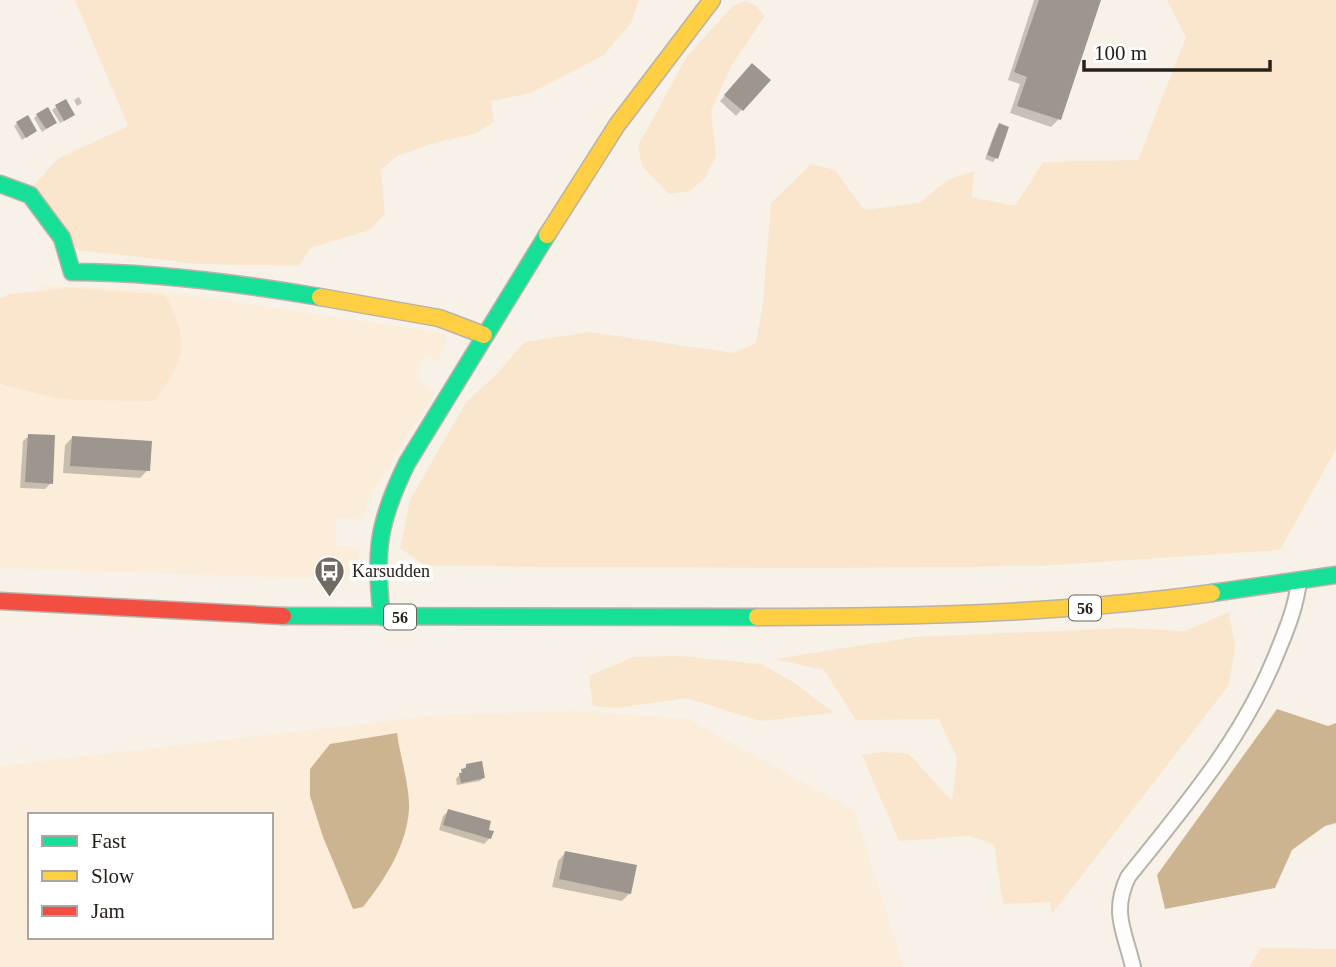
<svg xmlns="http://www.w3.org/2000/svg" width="1336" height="967" viewBox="0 0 1336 967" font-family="'Times New Roman',serif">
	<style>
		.built { fill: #fbedd9; fill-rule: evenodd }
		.green { fill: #f9e6cc }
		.water { fill: #cdb490 }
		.shadow { fill: #0003 }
		.building { fill: #9c968f }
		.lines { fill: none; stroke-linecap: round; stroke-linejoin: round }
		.street-casing { stroke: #b8b2aa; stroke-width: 18 }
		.fast-casing { stroke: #b8b2aa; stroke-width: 19 }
		.slow-casing { stroke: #b8b2aa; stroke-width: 19 }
		.jam-casing { stroke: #b8b2aa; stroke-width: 19 }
		.street { stroke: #fefdfc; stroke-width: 14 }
		.fast { stroke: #16e098; stroke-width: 16 }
		.slow { stroke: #ffcf43; stroke-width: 16 }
		.jam { stroke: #f24e42; stroke-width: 16 }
		.labels { text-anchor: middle; stroke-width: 7; stroke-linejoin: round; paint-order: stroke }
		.shield { fill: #fff; stroke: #68645f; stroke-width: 2 }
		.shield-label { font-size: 16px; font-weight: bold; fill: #27211a }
		.poi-label { font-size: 18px; fill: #27211a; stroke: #fff; text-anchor: start }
	</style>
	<rect width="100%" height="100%" fill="#f8f1e8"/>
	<g class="built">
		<path d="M 41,285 L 146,290 L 197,296 L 448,334 L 439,361 L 424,354 L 415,377 L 435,392 L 373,491 L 362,519 L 336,518 L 335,546 L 359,547 L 357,580 L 0,568 L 0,387 Z"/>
		<path d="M 576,711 L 688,719 L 854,810 L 904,967 L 0,967 L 0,766 L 439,715 ZM 30,815 L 271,815 L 271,937 L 30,937 Z"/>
	</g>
	<g class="green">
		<path d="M 75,0 L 639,0 L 631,23 L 604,55 L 531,93 L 491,101 L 494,122 L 475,134 L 434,143 L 397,156 L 381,170 L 385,213 L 370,230 L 310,248 L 299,266 L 199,264 L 78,250 L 31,188 L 59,158 L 128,126 Z"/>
		<path d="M 1167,0 L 1336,0 L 1336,449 L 1280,550 L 1040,566 L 816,568 L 425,566 L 400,548 L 410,500 L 466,402 L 497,374 L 524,342 L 590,332 L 734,353 L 756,343 L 763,302 L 771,203 L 811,164 L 835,170 L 864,210 L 919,203 L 948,180 L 974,171 L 972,197 L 1015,206 L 1043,162 L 1138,160 L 1186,37 Z"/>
		<path d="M 745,1 L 755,5 L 765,16 L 731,66 L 711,111 L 716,156 L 705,178 L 690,191 L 669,194 L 642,166 L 638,146 L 687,56 L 733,6 Z"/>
		<path d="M 72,288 L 165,295 C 191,342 185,359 154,401 L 82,400 L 56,398 L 0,384 L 0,298 L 10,294 Z"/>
		<path d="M 1229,612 L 1235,647 L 1229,685 L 1052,914 L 1050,902 L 1003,904 L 994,844 L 969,836 L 899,841 L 862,755 L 885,752 L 909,754 L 952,801 L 957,758 L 939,719 L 856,720 L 824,670 L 775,659 L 914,637 L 1125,628 L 1185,631 Z"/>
		<path d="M 680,656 L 761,664 L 793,682 L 834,713 L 760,721 L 687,698 L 617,708 L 593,706 L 589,676 L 633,657 Z"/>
		<path d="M 1261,948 L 1336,949 L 1336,967 L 1249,967 Z"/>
	</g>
	<g class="water">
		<path d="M 1277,709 L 1328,726 L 1336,723 L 1336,823 L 1325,826 L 1292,850 L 1275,888 L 1165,909 L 1157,875 Z"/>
		<path d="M 397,733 C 400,756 410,787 409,809 C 407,845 385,880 363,907 L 353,909 L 323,837 L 310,796 L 310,769 L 330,744 Z"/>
	</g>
	<g class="shadow">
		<path d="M 1034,0 L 1099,0 L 1059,119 L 1051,127 L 1010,113 L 1020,84 L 1008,80 Z"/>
		<path d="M 746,71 L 768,80 L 736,116 L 720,101 Z"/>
		<path d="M 79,97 L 82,103 L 77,106 L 74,100 Z"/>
		<path d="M 65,101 L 70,118 L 60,123 L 52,110 Z"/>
		<path d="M 37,115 L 51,126 L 42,132 L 34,118 Z"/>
		<path d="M 18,123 L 31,134 L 22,140 L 14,126 Z"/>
		<path d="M 999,125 L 996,158 L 993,162 L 985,159 L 996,129 Z"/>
		<path d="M 29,436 L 51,483 L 45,489 L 20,488 L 23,441 Z"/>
		<path d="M 73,437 L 148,470 L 140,478 L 63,473 L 65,445 Z"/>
		<path d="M 467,765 L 483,778 L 480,781 L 457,785 L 456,779 Z"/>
		<path d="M 449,811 L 487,831 L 490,838 L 484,844 L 439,830 L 443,816 Z"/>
		<path d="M 565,853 L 630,893 L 622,901 L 552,887 L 558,861 Z"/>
	</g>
	<g class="building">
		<path d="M 1039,0 L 1101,0 L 1061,120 L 1017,106 L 1027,77 L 1014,72 Z"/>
		<path d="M 752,63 L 771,80 L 743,111 L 724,95 Z"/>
		<path d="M 66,99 L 75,115 L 64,121 L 55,105 Z"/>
		<path d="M 48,107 L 57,123 L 46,129 L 36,114 Z"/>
		<path d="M 28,115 L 37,131 L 26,138 L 16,122 Z"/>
		<path d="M 999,123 L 1009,127 L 998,159 L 987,155 Z"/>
		<path d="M 28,434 L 55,435 L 53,484 L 25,482 Z"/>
		<path d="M 72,436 L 152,441 L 150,471 L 70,466 Z"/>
		<path d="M 482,761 L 485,778 L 461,783 L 459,773 L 462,773 L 461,769 L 466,768 L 466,764 Z"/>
		<path d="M 448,809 L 491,821 L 489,830 L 494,831 L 491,839 L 443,825 Z"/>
		<path d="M 565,851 L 637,865 L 631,894 L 559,879 Z"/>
	</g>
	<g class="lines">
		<defs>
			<path id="street" d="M 1133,967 C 1125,932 1111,913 1128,877 C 1187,803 1244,738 1279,648 C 1288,626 1296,606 1299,581"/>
			<g id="fast">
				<path d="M 0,184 L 30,195 L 62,238 L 72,272 C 155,272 238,283 320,297"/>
				<path d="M 1212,593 L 1336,575"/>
				<path d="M 283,616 L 757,617"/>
				<path d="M 382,617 C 374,552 378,522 407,463 L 547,235"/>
			</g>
			<g id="slow">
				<path d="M 547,235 L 617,125 L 712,0"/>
				<path d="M 320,297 L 439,318 L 484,335"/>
				<path d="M 757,617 C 911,617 1059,614 1212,593"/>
			</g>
			<path id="jam" d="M 0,601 L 283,616"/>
		</defs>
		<use href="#street" class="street-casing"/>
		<use href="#fast" class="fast-casing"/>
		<use href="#slow" class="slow-casing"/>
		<use href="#jam" class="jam-casing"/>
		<use href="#street" class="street"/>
		<use href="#fast" class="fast"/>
		<use href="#slow" class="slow"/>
		<use href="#jam" class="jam"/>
	</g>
	<defs>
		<symbol id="bus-pin" viewBox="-11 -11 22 30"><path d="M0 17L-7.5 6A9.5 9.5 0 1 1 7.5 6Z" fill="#706a62" stroke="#fff"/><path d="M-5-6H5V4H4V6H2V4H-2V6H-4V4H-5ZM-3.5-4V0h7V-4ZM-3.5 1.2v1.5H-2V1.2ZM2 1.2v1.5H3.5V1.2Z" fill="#fff"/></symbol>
	</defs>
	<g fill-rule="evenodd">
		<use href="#bus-pin" x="312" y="554" width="35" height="47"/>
	</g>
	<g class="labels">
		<g class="shield">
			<rect x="1069" y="595.5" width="32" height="25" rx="5"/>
			<rect x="384" y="604.5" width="32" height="25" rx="5"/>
		</g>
		<g class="shield-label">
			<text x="1085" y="614">56</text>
			<text x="400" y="623">56</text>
		</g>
		<g class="poi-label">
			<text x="352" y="577">Karsudden</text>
		</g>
	</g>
	<rect x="28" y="813" width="245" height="126" fill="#ffffff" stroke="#a9a6a3" stroke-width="2"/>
	<rect x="42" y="836" width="35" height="10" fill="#16e098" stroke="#a9a6a3" stroke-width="2"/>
	<text x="91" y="848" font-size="21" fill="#27211a">Fast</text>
	<rect x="42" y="871" width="35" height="10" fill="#ffcf43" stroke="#a9a6a3" stroke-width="2"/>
	<text x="91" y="883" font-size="21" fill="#27211a">Slow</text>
	<rect x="42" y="906" width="35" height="10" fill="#f24e42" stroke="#a9a6a3" stroke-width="2"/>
	<text x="91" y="918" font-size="21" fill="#27211a">Jam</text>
	<path d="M1084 60v10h186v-10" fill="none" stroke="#27211a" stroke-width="3.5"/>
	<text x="1094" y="60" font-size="21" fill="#27211a" stroke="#ffffff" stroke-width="5" paint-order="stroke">100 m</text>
</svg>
